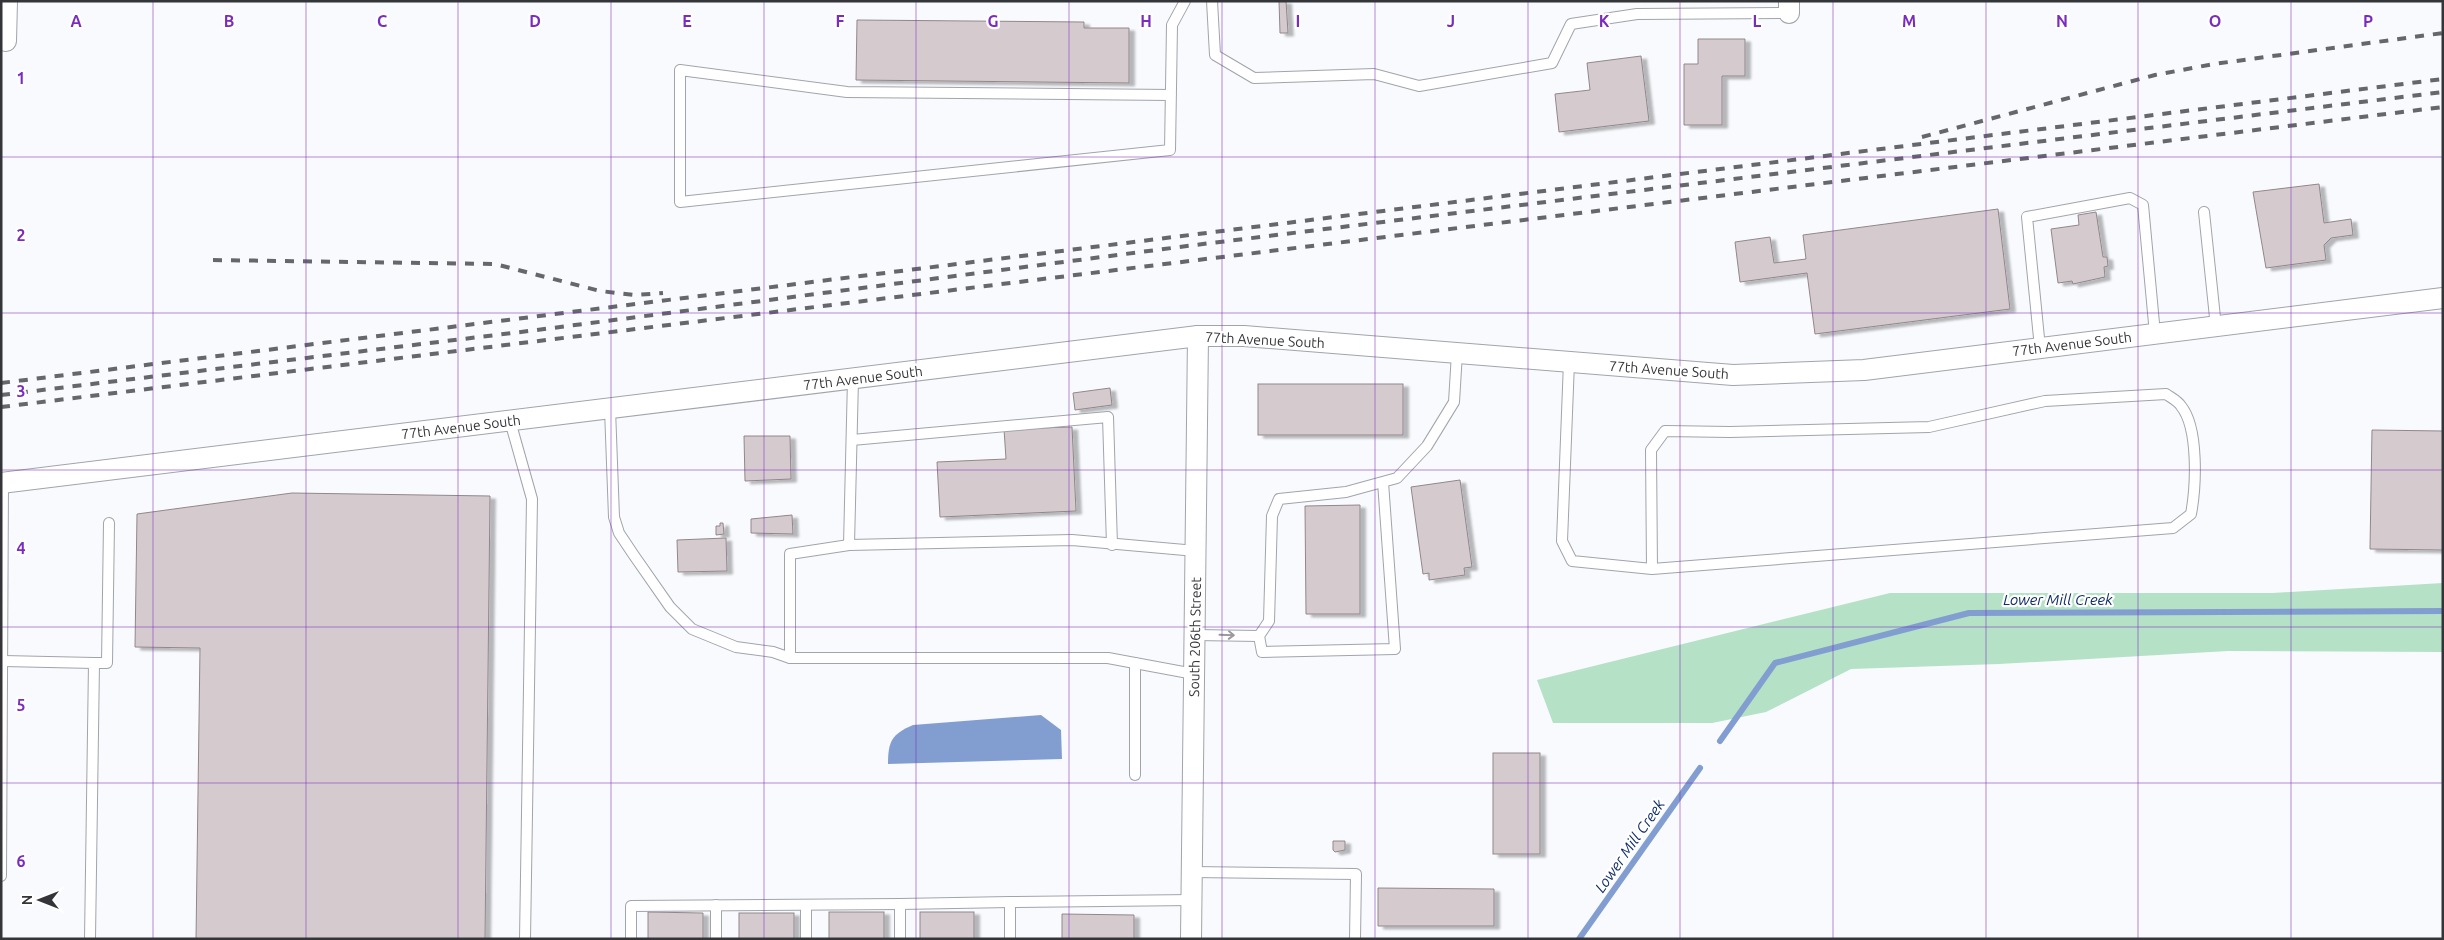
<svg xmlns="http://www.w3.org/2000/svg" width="2444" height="940" viewBox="0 0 2444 940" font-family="Ubuntu,sans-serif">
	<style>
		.green { fill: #b5e1c6 }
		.water { fill: #829ed1 }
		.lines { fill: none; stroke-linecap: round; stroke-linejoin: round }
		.stream { stroke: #829ed1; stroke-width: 6 }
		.building { fill: #d5cbcf; stroke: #91878b; filter: url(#shadow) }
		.service-casing { stroke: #a0a4ac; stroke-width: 12 }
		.minor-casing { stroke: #a0a4ac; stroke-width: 22 }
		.service { stroke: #fff; stroke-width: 10 }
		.minor { stroke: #fff; stroke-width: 20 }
		.rail { stroke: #66676b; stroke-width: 4; stroke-dasharray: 9 9; stroke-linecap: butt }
		.oneway { stroke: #9a9a9c }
		.grid { fill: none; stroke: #7b2cbf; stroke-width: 1; stroke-opacity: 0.55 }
		.labels { text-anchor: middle; stroke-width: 4.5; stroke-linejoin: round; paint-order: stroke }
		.street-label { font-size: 14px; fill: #343539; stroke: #fff }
		.water-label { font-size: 15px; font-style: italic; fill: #102d69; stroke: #fff }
		.grid-label { font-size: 16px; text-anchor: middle; font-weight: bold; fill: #7b2cbf; stroke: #fff; stroke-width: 4.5; stroke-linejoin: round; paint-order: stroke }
	</style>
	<defs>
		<filter id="shadow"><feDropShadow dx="5.5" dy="3" stdDeviation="1" flood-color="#0004"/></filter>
	</defs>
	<rect width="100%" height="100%" fill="#f8fafd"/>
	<path class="green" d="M 2443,583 L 2443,652 L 2228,651 L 1999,664 L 1851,669 L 1766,712 L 1712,723 L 1553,723 L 1537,680 L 1890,593 L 2273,593 Z"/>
	<path class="water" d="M 1041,715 L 1061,730 L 1062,759 L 888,764 C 888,741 892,734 913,725 Z"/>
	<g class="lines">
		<g class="stream">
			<path d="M 1720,741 L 1775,663 L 1969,613 L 2443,611"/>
			<path d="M 1579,939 L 1700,768"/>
		</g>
	</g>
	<g class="building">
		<path d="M 1279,1 L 1286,1 L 1288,33 L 1280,33 Z"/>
		<path d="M 857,20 L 1084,22 L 1084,28 L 1129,28 L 1129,83 L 856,80 Z"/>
		<path d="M 1698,39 L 1745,39 L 1745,76 L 1722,76 L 1722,125 L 1684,125 L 1684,64 L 1698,64 Z"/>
		<path d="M 1641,56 L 1649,121 L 1559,132 L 1555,94 L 1590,90 L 1587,63 Z"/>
		<path d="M 2319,184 L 2324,223 L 2351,219 L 2353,235 L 2331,238 L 2324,245 L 2326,260 L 2266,268 L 2253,192 Z"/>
		<path d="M 1998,209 L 2010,309 L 1815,334 L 1807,273 L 1740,282 L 1735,242 L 1770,237 L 1774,263 L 1806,259 L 1803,235 Z"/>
		<path d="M 2096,212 L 2103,257 L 2107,257 L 2108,266 L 2104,267 L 2105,277 L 2073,284 L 2072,281 L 2058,283 L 2051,229 L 2079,225 L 2078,215 Z"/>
		<rect x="1258" y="384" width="145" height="51"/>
		<path d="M 1110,388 L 1112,405 L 1075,410 L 1073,393 Z"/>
		<path d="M 1072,427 L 1076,511 L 940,517 L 937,462 L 1006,459 L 1004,429 Z"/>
		<path d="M 2372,430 L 2443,431 L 2443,550 L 2370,549 Z"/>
		<path d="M 744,436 L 790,436 L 791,479 L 745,481 Z"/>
		<path d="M 1460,480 L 1472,567 L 1464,568 L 1465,575 L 1429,580 L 1429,573 L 1423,574 L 1411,487 Z"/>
		<path d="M 292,493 L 490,496 L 485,939 L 196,939 L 200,648 L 135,647 L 137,514 Z"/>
		<path d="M 1360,505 L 1360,614 L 1306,614 L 1305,506 Z"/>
		<path d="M 792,515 L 793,534 L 751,533 L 751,519 Z"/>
		<path d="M 720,523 L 723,523 L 724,534 L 716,535 L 716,526 L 720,526 Z"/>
		<path d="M 726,538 L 727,571 L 678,572 L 677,540 Z"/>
		<rect x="1493" y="753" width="47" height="101"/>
		<path d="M 1333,841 L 1345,841 L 1345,850 L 1335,852 L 1333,850 Z"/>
		<path d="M 1378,888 L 1494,889 L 1494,926 L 1378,926 Z"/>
		<path d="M 648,912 L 703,913 L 703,939 L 648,939 Z"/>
		<rect x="829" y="912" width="55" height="27"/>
		<rect x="920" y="912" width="54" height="27"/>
		<rect x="739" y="913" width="55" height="26"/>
		<path d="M 1062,914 L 1134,915 L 1134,939 L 1062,939 Z"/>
	</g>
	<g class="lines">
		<defs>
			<g id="service">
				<path d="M 1212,1 L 1215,55 L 1254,78 L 1374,74 L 1419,86 L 1552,63 L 1571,24 L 1637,14 L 1789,13"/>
				<path d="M 1171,95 L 847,92 L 680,70 L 680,202 L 1170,150 L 1172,25 L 1185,1"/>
				<path d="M 2204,212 L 2216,327"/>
				<path d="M 2040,348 L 2027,217 L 2130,198 L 2143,205 L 2155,334"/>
				<path d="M 1569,362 L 1562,541 L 1572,561 L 1652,569 L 2173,528 L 2191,514 C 2196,487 2199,428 2181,406 C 2178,401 2170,397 2166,394 L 2045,401 L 1929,427 L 1730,432 L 1665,431 L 1651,450 L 1652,569"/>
				<path d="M 853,379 L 849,545 L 1072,540 L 1196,551"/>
				<path d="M 610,409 L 614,517 L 619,533 L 633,554 L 670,607 L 692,629 L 736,647 L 773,652 L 790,658"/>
				<path d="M 510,421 L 532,499 L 525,939"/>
				<path d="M 852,440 L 1108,417 L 1112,545"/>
				<path d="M 1383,482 L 1395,649 L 1262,652 L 1259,636 L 1269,621 L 1272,516 L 1279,499 L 1346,492 L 1397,478 L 1427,446 L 1454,402 L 1457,353"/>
				<path d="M 849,545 L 790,554 L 790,658 L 1108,658 L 1194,674"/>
				<path d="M 1195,635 L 1259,636"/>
				<path d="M 3,661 L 94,663 L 90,939"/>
				<path d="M 94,663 L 107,663 L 109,523"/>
				<path d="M 1135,663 L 1135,775"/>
				<path d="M 1192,872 L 1356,874 L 1355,939"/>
				<path d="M 1,876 L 3,483"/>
				<path d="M 716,905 L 716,939"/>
				<path d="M 806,905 L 806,939"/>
				<path d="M 631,939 L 631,906 L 900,904"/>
				<path d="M 900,939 L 900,904 L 1010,902"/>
				<path d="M 1010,939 L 1010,902 L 1192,900"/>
			</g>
			<g id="minor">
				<path d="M 1789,13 L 1789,1"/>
				<path d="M 6,41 L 7,1"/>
				<path d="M 1,483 L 1198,336 L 1244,336 L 1733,375 L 1864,370 L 2443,298"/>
				<path d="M 1191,939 L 1198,336"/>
			</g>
		</defs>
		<use href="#service" class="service-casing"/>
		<use href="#minor" class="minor-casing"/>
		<use href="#service" class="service"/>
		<use href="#minor" class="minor"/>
		<g class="rail">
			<path d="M 1922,137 L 2155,75 L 2214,64 L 2443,33"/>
			<path d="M 213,260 L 495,264 L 600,291 L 635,295 L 663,293"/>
			<path d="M 1,383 L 2443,79"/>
			<path d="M 1,395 L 529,331 L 1195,245 L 2443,92"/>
			<path d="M 1,407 L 2443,107"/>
		</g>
	</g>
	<defs><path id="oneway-shaft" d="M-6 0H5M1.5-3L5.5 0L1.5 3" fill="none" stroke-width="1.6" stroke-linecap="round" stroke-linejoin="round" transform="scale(1.25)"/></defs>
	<use class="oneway" href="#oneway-shaft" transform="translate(1227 635) rotate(2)"/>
	<path class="grid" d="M 153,1 L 153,939M 306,1 L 306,939M 458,1 L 458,939M 611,1 L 611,939M 764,1 L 764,939M 916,1 L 916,939M 1069,1 L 1069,939M 1222,1 L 1222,939M 1375,1 L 1375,939M 1528,1 L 1528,939M 1680,1 L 1680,939M 1833,1 L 1833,939M 1986,1 L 1986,939M 2138,1 L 2138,939M 2291,1 L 2291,939M 1,157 L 2443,157M 1,313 L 2443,313M 1,470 L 2443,470M 1,627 L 2443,627M 1,783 L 2443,783"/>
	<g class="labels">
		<g class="street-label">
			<text transform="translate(1265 340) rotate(3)" y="5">77th Avenue South</text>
			<text transform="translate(2072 344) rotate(-7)" y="5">77th Avenue South</text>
			<text transform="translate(1669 370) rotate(4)" y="5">77th Avenue South</text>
			<text transform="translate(863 378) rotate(-7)" y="5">77th Avenue South</text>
			<text transform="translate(461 427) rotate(-7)" y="5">77th Avenue South</text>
			<text transform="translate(1195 637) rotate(-89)" y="5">South 206th Street</text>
		</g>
		<g class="water-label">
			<text x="2058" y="605">Lower Mill Creek</text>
			<text transform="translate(1630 846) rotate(-55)" y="5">Lower Mill Creek</text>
		</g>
	</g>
	<g class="grid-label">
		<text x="76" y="27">A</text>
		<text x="229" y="27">B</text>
		<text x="382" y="27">C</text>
		<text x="535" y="27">D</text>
		<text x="687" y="27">E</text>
		<text x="840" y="27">F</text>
		<text x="993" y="27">G</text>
		<text x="1146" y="27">H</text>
		<text x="1298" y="27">I</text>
		<text x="1451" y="27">J</text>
		<text x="1604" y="27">K</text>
		<text x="1757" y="27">L</text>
		<text x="1909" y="27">M</text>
		<text x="2062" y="27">N</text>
		<text x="2215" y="27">O</text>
		<text x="2368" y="27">P</text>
		<text x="21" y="84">1</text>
		<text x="21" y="241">2</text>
		<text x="21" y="397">3</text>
		<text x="21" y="554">4</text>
		<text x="21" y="711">5</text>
		<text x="21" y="867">6</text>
	</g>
	<rect width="2444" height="940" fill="none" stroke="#343539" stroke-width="5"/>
	<g transform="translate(40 900) rotate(270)" stroke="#ffffff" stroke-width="4" paint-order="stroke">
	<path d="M0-4L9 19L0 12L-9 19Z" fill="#343539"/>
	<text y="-8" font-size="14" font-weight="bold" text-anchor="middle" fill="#343539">N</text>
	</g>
</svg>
